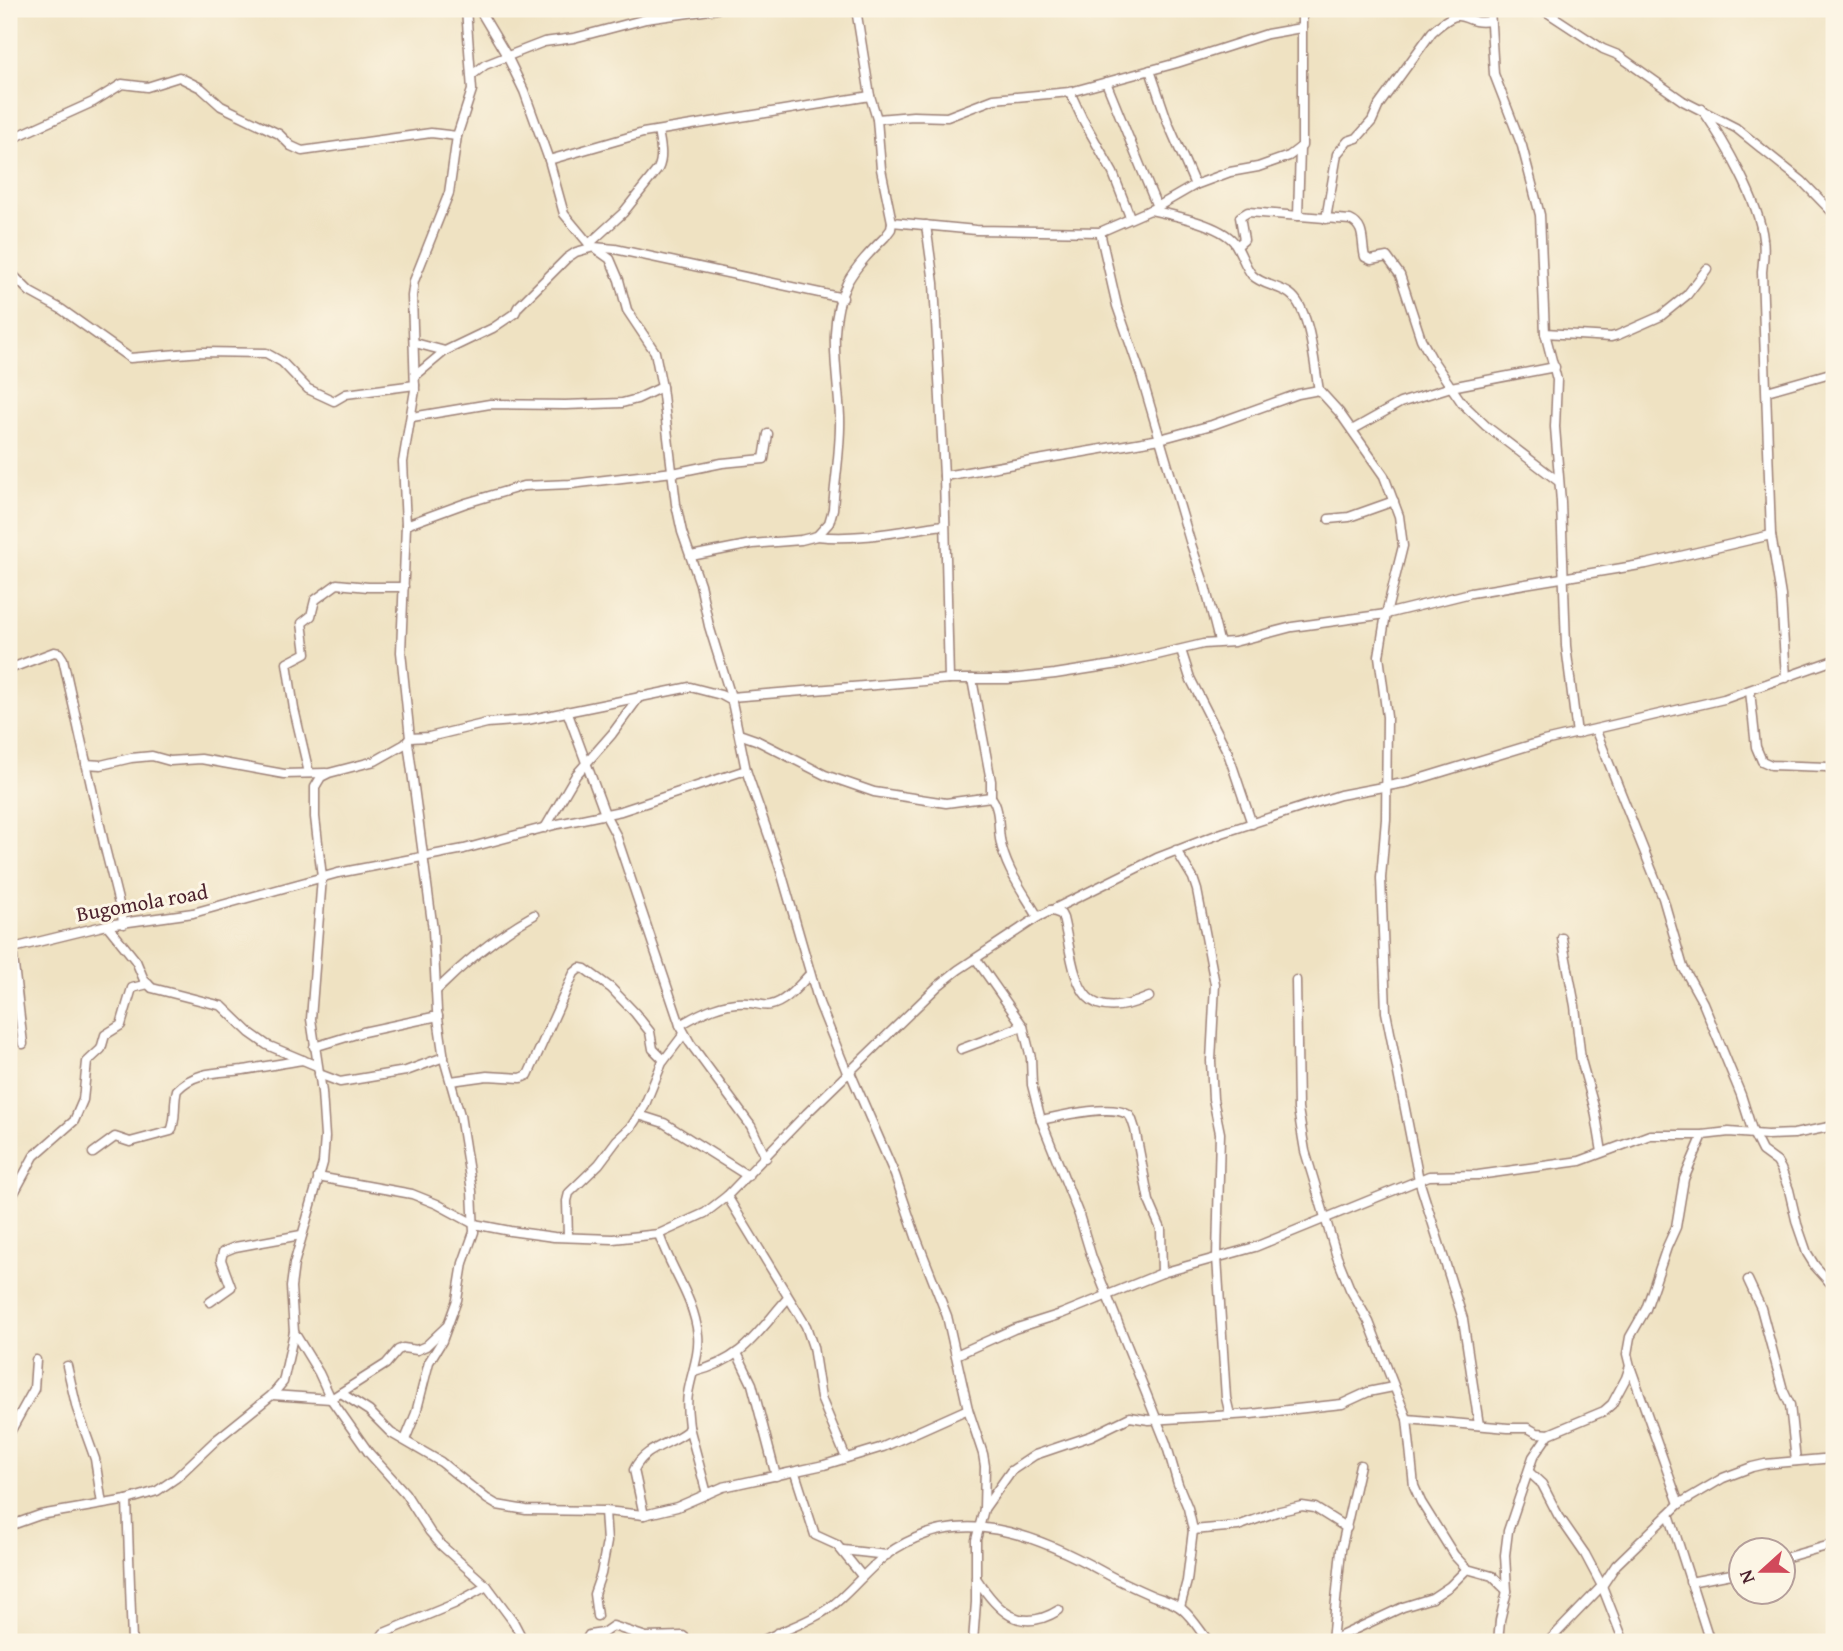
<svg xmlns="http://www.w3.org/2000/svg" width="1843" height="1651" viewBox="0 0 1843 1651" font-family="'Gentium Book Plus',serif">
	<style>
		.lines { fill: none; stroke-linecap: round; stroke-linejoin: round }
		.minor-casing { stroke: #9c8076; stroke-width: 11 }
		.minor { stroke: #fff; stroke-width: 8 }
		.labels { text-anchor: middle; stroke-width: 6; stroke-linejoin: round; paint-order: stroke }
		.street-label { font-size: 21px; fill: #4a1f2b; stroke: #fcf5e5 }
	</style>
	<rect width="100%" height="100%" fill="#fcf5e5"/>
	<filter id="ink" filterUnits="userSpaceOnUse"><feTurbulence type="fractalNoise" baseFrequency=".0143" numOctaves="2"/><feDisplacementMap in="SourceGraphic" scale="14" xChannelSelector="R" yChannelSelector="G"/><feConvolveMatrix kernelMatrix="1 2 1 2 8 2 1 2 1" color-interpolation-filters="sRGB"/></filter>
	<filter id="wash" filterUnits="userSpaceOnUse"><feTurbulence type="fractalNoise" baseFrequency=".00686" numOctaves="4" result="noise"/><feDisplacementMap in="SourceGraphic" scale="28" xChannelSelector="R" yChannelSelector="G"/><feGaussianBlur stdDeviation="1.57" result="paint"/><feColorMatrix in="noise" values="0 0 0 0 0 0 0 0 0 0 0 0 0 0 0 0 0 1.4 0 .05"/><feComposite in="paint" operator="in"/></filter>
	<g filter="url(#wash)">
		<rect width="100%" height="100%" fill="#efe2c2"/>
	</g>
	<g filter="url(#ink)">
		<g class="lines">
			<defs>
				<g id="minor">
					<path d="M 479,9 L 507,56 L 524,91 L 549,160 L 564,214 L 589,244 L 610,259 L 619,280 L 627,310 L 655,352 L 662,387 L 676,504 L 682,532 L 700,584 L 709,626 L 731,697 L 746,770 L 780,868 L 819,1003 L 848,1075"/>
					<path d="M 1490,9 L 1494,74 L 1522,146 L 1540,215 L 1545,333 L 1557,380 L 1555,427 L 1561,502 L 1566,646 L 1577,734"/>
					<path d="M 1542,9 L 1603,49 L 1618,55 L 1683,101 L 1736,128 L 1802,181 L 1834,214"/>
					<path d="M 1150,70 L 1168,123 L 1195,185"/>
					<path d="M 472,75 L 485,65 L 544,42 L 574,38 L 646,19 L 717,9"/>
					<path d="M 1106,82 L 1157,207"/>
					<path d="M 1070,92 L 1082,118 L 1113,173 L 1130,217"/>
					<path d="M 1702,109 C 1724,141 1759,201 1763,239 C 1765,250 1763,261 1762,272 L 1771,535 L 1781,596 L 1786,678"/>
					<path d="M 877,119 L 913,116 L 947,117 L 994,99 L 1070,92 L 1177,63 L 1267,34 L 1301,28"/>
					<path d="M 9,140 L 93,102 L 122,84 L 147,87 L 179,77 L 201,88 L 221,106 L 279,134 L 291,146 L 302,151 L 431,133 L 457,136"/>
					<path d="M 549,160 L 643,133 L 870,96"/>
					<path d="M 1150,210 C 1173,215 1219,224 1234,242 C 1241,252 1244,265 1252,275 C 1262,285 1279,286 1290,294 C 1311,309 1314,366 1319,390"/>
					<path d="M 1298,216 L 1300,148"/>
					<path d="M 1326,219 L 1337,154 L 1348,141 L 1357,138 L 1372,121 L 1379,105 L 1432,32 C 1467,0 1458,26 1490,21"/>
					<path d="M 892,222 L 976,230 L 1100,232 L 1157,207 L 1195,185 L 1230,172 L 1258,167 L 1289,156 L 1302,146 L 1302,9"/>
					<path d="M 926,225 L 934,283 L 944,476 L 949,679"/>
					<path d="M 1100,232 L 1117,306 L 1141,375 L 1190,541 L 1205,586 L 1219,641"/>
					<path d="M 589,244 L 623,213 L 658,169 C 664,157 660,143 658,131"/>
					<path d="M 1237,246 L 1244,240 L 1240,217 L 1248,212 L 1350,220 C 1366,227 1361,243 1365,257 L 1371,260 L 1387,257 L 1400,275 L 1421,339 L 1432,359 L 1462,403 L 1486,426 L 1558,481"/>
					<path d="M 9,271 L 30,292 L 61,309 L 130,358 L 202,352 L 266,353 L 282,362 L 308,389 L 334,401 L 346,394 L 415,385"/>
					<path d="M 1545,333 L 1611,337 L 1618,335 L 1661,316 L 1687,295 L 1707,269"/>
					<path d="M 415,343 L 445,351"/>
					<path d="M 415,376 L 445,351 L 493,328 L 515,313 L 518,307 L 567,258 L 576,252 L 594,247 L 615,249 L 843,298"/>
					<path d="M 1767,391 L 1834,372"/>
					<path d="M 412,417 L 490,404 L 565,405 L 622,403 L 637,399 L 662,387"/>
					<path d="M 1352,430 L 1400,403 L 1451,387 L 1555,367"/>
					<path d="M 673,473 L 722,463 L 764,459 L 768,434"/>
					<path d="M 944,476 L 1160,439 L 1212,425 L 1298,394 L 1319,390 L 1339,412 L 1384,476 L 1399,516 L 1403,546 L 1386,614 L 1379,656 L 1387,717 L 1386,819 L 1381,878 L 1386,1012 L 1419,1180 L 1463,1319 L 1479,1425"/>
					<path d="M 1329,519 L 1349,517 L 1394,501"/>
					<path d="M 406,525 L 466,503 L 523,486 L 571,484 L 673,472"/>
					<path d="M 817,536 C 859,541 903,530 944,525"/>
					<path d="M 691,556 L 752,544 L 801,540 L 817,536 L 829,523 L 833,509 C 835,479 841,447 840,417 C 838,374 826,324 847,283 C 856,266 872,250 885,237 L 891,229 L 892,222 L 881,169 L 877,119 L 870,96 L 856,9"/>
					<path d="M 1181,650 L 1190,678 L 1228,753 L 1252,824"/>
					<path d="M 9,669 L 54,652 L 59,653 L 63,659 L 105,848 L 124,924"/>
					<path d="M 972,679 L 991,781 L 991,797"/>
					<path d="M 1750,691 L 1756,747 L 1762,761 L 1771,765 L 1827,767 L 1834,772"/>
					<path d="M 731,697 L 949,679 L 1008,679 L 1055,674 L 1119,664 L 1203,644 L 1234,642 L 1292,627 L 1386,614 L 1471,593 L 1646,564 L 1771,535"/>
					<path d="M 567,711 L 605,814 L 616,835 L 680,1025 L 690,1043 L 751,1126 L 766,1158"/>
					<path d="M 1596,731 L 1663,898 L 1683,967 L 1703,1003 L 1741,1095 L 1753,1133 L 1762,1151 L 1777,1162 L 1781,1169 L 1789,1190 L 1797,1224 L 1807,1253 L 1815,1266 L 1834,1287"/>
					<path d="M 739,734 L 756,740 L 825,775 L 874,792 L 946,803 L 991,797 C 1000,808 998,825 1000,839 C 1005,869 1023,891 1038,917"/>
					<path d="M 410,738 L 429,737 L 487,723 L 527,720 L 690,687 L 721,695 L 732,701"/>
					<path d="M 86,764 L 101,765 L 131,758 L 152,756 L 170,761 L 201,759 L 284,774 L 326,773"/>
					<path d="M 309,773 L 294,709 L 287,663 L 306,653 L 302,623 L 311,616 L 315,600 L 337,584 L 368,587 L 404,587"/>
					<path d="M 545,828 L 576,775 L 612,734 L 640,696"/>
					<path d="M 1176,850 L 1193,878 L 1197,890 L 1215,984 L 1211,1061 L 1213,1099 L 1220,1133 L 1217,1257 L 1226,1398 L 1230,1415"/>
					<path d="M 1050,910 L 1061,914 L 1063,918 C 1076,972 1073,1030 1149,997"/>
					<path d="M 107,925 L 136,961 L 144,980 L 152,988 L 222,1006 L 250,1033 L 267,1045 L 317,1066"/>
					<path d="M 1562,938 L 1575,1006 L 1581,1060 L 1595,1110 L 1602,1152"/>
					<path d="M 12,948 L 23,1044"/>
					<path d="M 9,949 L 107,925 L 193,913 L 338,873 L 464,849 L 558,824 L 621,811 L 746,770"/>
					<path d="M 976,959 L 1023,1026 L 1031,1058 L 1032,1085 L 1041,1120 L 1079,1215 L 1092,1258 L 1166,1443 L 1178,1484 L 1188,1508 L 1193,1530 L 1187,1581 L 1180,1607"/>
					<path d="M 1296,980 L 1298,1109 L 1305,1151 L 1337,1257 L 1350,1289 L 1369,1322 L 1407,1419 L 1414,1486 L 1421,1502 L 1454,1555 L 1467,1569 L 1492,1576 L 1507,1591"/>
					<path d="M 436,991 C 466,961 496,936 534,915"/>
					<path d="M 680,1025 C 702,1012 723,1001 749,1003 C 756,1003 763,1007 771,1005 C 786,1002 799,985 810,974"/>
					<path d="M 314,1047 L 363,1032 L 438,1016"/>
					<path d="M 961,1049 L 1023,1026"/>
					<path d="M 850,1072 L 895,1175 L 916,1237 L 947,1316 L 968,1409 L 983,1454 L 985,1466 L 984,1509 L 976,1540 L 976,1602 L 973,1642"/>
					<path d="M 319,1074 L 340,1082 L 406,1071 L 444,1057"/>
					<path d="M 451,1081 L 487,1076 L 521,1078 L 528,1075 L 574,973 L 580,968 L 585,969 L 611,988 L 635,1013 L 650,1032 L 653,1049 L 664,1060"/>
					<path d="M 639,1115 L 664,1123 L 748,1176"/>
					<path d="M 1041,1120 C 1060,1116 1110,1104 1127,1114 C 1132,1116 1133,1124 1135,1129 L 1149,1201 L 1161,1229 L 1162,1273"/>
					<path d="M 93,1153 L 115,1137 L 130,1142 L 171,1131 C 177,1119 173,1104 177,1090 C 195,1071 219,1073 243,1070 C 263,1067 283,1063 303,1060"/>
					<path d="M 318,1177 L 412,1194 L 437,1204 L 474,1224 L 510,1231 L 554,1237 L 613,1239 L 659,1234 L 705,1213 L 727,1196 L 807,1113 L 938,986 L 958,970 L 1038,917 L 1157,858 L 1222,833 L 1340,795 L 1409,782 L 1544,741 L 1724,699 L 1834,660"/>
					<path d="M 727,1196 L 806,1326 L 813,1347 L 821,1398 L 846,1458"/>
					<path d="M 9,1202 L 34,1156 L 74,1121 L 83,1100 L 87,1062 L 101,1049 L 105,1035 L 121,1025 L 132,988 L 148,984"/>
					<path d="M 568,1237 L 567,1201 L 569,1193 L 599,1164 L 617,1140 L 631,1127 L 644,1107 L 662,1063 L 684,1034"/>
					<path d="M 1748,1280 L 1761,1308 L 1783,1390 L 1790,1405 L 1796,1461"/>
					<path d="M 210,1302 L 231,1287 L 221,1260 L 223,1252 L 235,1247 L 301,1235"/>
					<path d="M 294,1332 L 319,1373 L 331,1399 L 369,1453 L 405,1493 L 430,1532 L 442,1546 L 487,1586 L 513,1621 L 524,1642"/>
					<path d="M 737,1353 L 752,1384 L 776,1476"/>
					<path d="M 956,1355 L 1014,1329 L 1061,1314 L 1162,1273 L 1255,1247 L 1429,1176 L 1478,1175 L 1580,1161 L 1650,1135 L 1703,1135 L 1729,1132 L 1767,1135 L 1794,1134 L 1834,1126"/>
					<path d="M 67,1366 L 77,1409 L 95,1459 L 102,1504"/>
					<path d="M 1630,1366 L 1679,1504"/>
					<path d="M 694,1372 C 743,1360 756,1334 788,1298"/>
					<path d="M 341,1393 L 369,1411 L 391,1433 L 441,1462 L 487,1499 L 497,1505 L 526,1510 L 605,1511 L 644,1515 L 677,1507 L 723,1487 L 824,1465 L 883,1447 L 968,1409"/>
					<path d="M 272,1395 L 331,1399 L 386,1364 L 398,1350 L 403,1348 L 417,1350 L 426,1346 L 446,1327"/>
					<path d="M 1407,1419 L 1508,1428 L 1528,1428 L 1537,1433 L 1549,1434"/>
					<path d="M 689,1427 L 707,1494"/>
					<path d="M 9,1434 L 34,1389 L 36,1360"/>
					<path d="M 405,1440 L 416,1413 L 429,1362 L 442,1341 L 457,1300 L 463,1263 L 474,1232 L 472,1191 L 460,1115 L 444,1059 L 437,1011 L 433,930 L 408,742"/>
					<path d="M 1529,1472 L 1542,1484 L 1558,1515 L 1585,1554 L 1602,1586 L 1624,1642"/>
					<path d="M 795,1473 L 815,1535 L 837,1545 L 862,1576"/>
					<path d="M 127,1500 L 132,1642"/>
					<path d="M 984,1509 L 1011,1471 L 1035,1455 L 1091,1436 L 1130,1417 L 1149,1420 L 1251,1414 L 1342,1404 L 1368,1392 L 1393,1387"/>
					<path d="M 1669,1514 L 1710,1642"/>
					<path d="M 644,1515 L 634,1470 C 644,1447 670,1445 687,1431 L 689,1427 C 688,1416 686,1405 688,1394 C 691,1374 700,1355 698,1335 C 694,1297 670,1269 659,1234"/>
					<path d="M 9,1526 L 40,1515 L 127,1500 L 157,1491 L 176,1478 L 216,1440 L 272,1395 L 283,1382 L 294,1332 L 291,1287 L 294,1264 L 323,1163 L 325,1137 L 322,1092 L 311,1019 L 322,877 L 315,817 L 315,787 L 321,777 L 329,773 L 375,761 L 405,744 L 410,738 L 401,652 L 406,525 L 403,462 L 415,390 L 412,296 L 414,281 L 449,193 L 457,136 L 472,90 L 466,9"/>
					<path d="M 1193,1530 L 1238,1526 L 1276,1512 L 1302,1506 L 1315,1508 L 1347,1528"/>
					<path d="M 843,1550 L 887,1555"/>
					<path d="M 1784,1558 L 1834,1544"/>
					<path d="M 976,1578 C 997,1610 1019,1635 1059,1610"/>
					<path d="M 1690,1582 L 1742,1572"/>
					<path d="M 597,1616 L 594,1594 L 601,1574 L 607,1542 L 605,1511"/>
					<path d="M 777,1633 L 784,1642"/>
					<path d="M 1332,1641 L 1341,1550 L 1360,1465"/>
					<path d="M 381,1642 L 381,1637 L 384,1633 L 454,1604 L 487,1586"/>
					<path d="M 585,1642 L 589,1635 L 603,1633 L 613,1626 L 646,1637 L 683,1636 L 690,1642"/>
					<path d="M 760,1642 C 779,1632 800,1625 818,1615 C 845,1600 862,1574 886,1555 C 958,1502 1035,1534 1105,1573 C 1121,1582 1137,1589 1153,1596 C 1163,1600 1174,1602 1182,1609 C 1193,1618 1200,1631 1209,1642"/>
					<path d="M 1328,1642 L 1403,1607 L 1432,1598 L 1450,1586 L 1467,1569"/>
					<path d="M 1498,1642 L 1500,1620 L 1507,1591 L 1505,1555 L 1508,1531 L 1533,1457 L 1549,1434 L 1604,1411 L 1612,1404 L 1626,1378 L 1630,1366 L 1627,1354 L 1630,1337 L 1646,1309 L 1667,1247 L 1676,1227 L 1684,1179 L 1703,1135"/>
					<path d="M 1548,1642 L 1602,1586 L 1616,1565 L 1679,1504 L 1723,1478 L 1752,1467 L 1765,1464 L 1834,1458"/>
				</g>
			</defs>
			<use href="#minor" class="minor-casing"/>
			<use href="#minor" class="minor"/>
		</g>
	</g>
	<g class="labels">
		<g class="street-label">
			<text transform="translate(142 903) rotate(-10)" y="7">Bugomola road</text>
		</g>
	</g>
	<rect width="1843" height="1651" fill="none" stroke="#fcf5e5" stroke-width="35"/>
	<g transform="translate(1762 1571) rotate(249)"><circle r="33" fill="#fcf5e5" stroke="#b59f9b" stroke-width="2"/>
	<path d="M0-5L12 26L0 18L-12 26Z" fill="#d1495b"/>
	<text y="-10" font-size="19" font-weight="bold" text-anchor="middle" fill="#4a1f2b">N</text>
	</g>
</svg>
